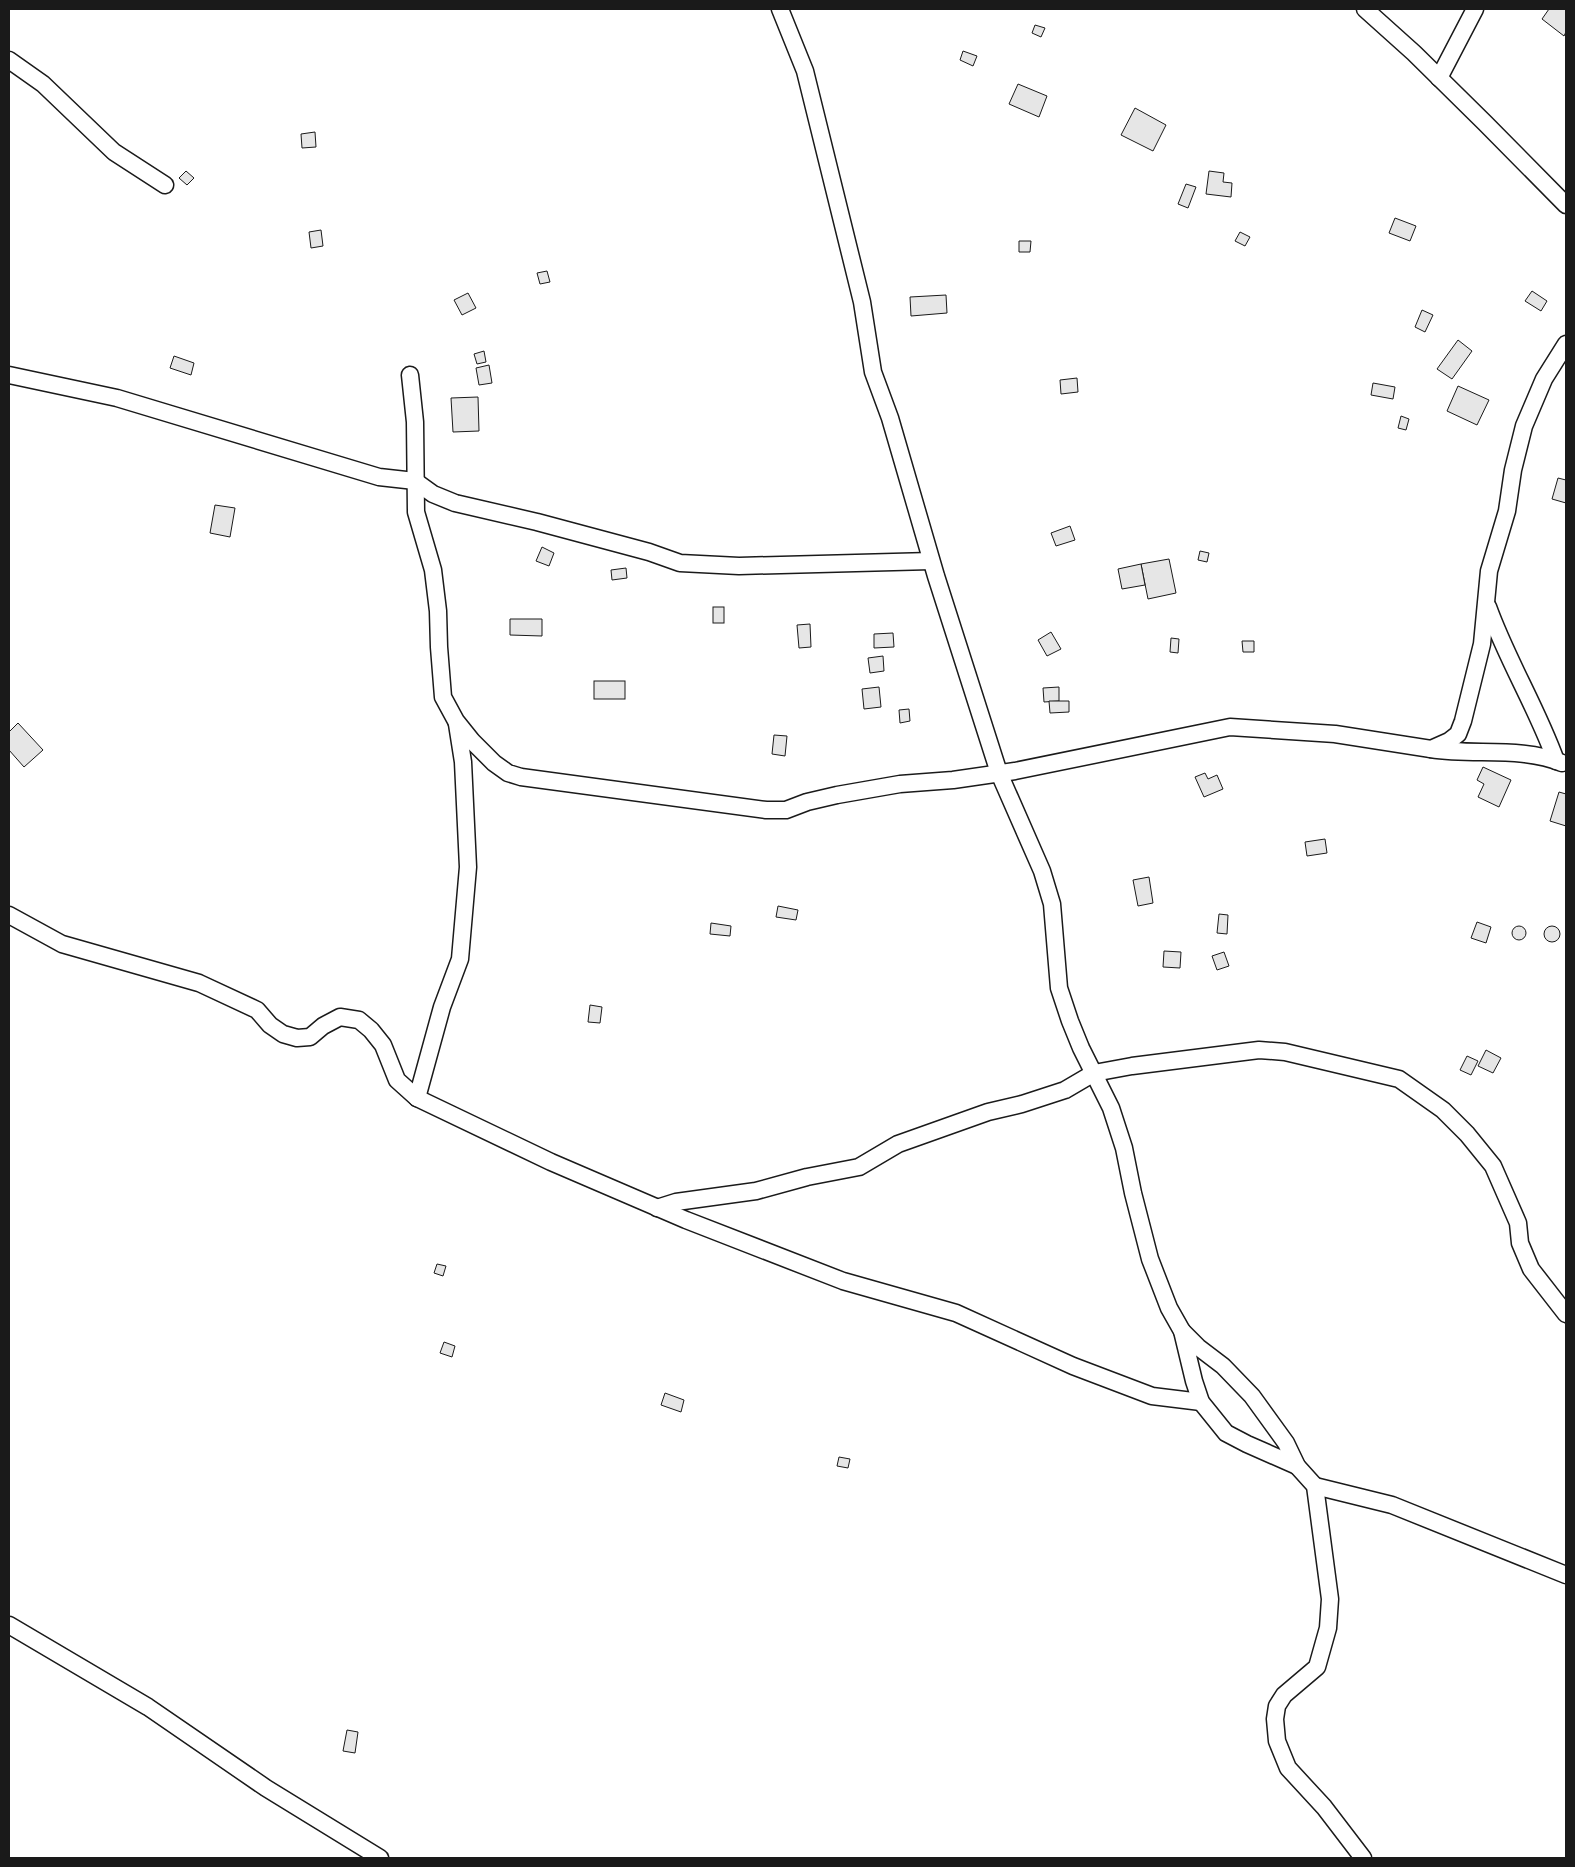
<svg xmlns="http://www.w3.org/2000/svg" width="1575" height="1867" viewBox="0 0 1575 1867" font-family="'IBM Plex Sans',sans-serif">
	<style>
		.building { fill: #e6e6e6; stroke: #1a1a1a }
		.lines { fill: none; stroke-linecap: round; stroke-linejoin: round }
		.street-casing { stroke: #1a1a1a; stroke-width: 19 }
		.street { stroke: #fff; stroke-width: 16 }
	</style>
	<rect width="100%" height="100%" fill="#fff"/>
	<g class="building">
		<path d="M 1549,9 L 1564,9 L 1566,11 L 1566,32 L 1564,36 L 1542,19 Z"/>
		<path d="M 1035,25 L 1045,28 L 1041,37 L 1032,33 Z"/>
		<path d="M 963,51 L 977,56 L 973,66 L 960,60 Z"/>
		<path d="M 1018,84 L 1047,96 L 1039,117 L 1009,104 Z"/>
		<path d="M 1135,108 L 1166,125 L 1153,151 L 1121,135 Z"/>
		<path d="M 315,132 L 316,147 L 302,148 L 301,134 Z"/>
		<path d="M 186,171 L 194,178 L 187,185 L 179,178 Z"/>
		<path d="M 1209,171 L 1224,173 L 1223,182 L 1232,183 L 1231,197 L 1206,194 Z"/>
		<path d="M 1186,184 L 1196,187 L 1188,208 L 1178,204 Z"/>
		<path d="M 1395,218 L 1416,226 L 1410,241 L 1389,233 Z"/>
		<path d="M 321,230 L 323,246 L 311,248 L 309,232 Z"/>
		<path d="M 1240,232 L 1250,237 L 1245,246 L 1235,241 Z"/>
		<path d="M 1019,241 L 1031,241 L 1030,252 L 1019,252 Z"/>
		<path d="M 547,271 L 550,282 L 540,284 L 537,273 Z"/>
		<path d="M 1532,291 L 1547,301 L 1541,311 L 1525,301 Z"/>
		<path d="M 468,293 L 476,308 L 462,315 L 454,300 Z"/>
		<path d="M 946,295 L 947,313 L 911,316 L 910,297 Z"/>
		<path d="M 1422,310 L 1433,315 L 1425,332 L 1415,327 Z"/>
		<path d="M 1458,340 L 1472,351 L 1452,379 L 1437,369 Z"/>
		<path d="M 484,351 L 486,362 L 477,364 L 474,354 Z"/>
		<path d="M 174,356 L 194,363 L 191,375 L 170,368 Z"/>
		<path d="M 489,365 L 492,383 L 479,385 L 476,368 Z"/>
		<path d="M 1077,378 L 1078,392 L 1061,394 L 1060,380 Z"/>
		<path d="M 1373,383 L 1395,387 L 1393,399 L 1371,395 Z"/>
		<path d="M 1458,386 L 1489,400 L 1477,425 L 1447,411 Z"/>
		<path d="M 478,397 L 479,431 L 453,432 L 451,398 Z"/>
		<path d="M 1401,416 L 1409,419 L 1406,430 L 1398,428 Z"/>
		<path d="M 1558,478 L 1566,480 L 1566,503 L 1552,499 Z"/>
		<path d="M 215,505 L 235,508 L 230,537 L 210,533 Z"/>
		<path d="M 1070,526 L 1075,540 L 1056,546 L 1051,533 Z"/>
		<path d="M 542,547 L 554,553 L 549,566 L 536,561 Z"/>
		<path d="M 1200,551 L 1209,553 L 1207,562 L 1198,560 Z"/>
		<path d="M 1169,559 L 1176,593 L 1148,599 L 1141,564 Z"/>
		<path d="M 1141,564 L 1145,585 L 1122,589 L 1118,569 Z"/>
		<path d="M 626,568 L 627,578 L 612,580 L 611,570 Z"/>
		<rect x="713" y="607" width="11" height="16"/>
		<path d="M 510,619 L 542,619 L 542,636 L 510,635 Z"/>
		<path d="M 810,624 L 811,647 L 799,648 L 797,625 Z"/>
		<path d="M 1051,632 L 1061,649 L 1047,656 L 1038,640 Z"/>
		<path d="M 893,633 L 894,647 L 874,648 L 874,634 Z"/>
		<path d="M 1171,638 L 1179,639 L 1178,653 L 1170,652 Z"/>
		<path d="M 1242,641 L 1254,641 L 1254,652 L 1243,652 Z"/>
		<path d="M 883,656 L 884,671 L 870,673 L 868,658 Z"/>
		<rect x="594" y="681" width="31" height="18"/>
		<path d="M 879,687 L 881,707 L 864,709 L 862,689 Z"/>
		<path d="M 1059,687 L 1059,701 L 1044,702 L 1043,688 Z"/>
		<path d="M 1049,701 L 1069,701 L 1069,712 L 1050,713 Z"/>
		<path d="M 909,709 L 910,721 L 900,723 L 899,710 Z"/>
		<path d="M 18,723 L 43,750 L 24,767 L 9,750 L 9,732 Z"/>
		<path d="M 774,735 L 787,736 L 785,756 L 772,754 Z"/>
		<path d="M 1483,767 L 1511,780 L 1499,807 L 1478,797 L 1484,784 L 1477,780 Z"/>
		<path d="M 1205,773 L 1208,779 L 1217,775 L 1223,789 L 1204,797 L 1195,777 Z"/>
		<path d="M 1559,792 L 1566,794 L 1566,826 L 1550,821 Z"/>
		<path d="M 1325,839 L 1327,853 L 1307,856 L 1305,842 Z"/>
		<path d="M 1149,877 L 1153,903 L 1138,906 L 1133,880 Z"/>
		<path d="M 778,906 L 798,910 L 796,920 L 776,917 Z"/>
		<path d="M 1219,914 L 1228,915 L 1227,934 L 1217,933 Z"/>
		<path d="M 1477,922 L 1491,927 L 1486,943 L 1471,938 Z"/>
		<path d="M 711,923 L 731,926 L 730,936 L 710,934 Z"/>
		<circle cx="1552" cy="934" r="8"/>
		<circle cx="1519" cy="933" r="7"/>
		<path d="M 1164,951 L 1181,952 L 1180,968 L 1163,967 Z"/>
		<path d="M 1224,952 L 1229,966 L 1217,970 L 1212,956 Z"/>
		<path d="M 590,1005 L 602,1007 L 600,1023 L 588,1022 Z"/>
		<path d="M 1486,1050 L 1501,1058 L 1493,1073 L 1478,1066 Z"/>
		<path d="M 1467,1056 L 1478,1061 L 1471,1075 L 1460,1070 Z"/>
		<path d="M 437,1264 L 446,1266 L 443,1276 L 434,1273 Z"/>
		<path d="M 444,1342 L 455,1346 L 452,1357 L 440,1353 Z"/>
		<path d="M 665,1393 L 684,1400 L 681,1412 L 661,1405 Z"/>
		<path d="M 839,1457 L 850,1459 L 848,1468 L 837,1466 Z"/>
		<path d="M 347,1730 L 358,1732 L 355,1753 L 343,1751 Z"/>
	</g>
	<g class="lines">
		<defs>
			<g id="street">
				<path d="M 780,9 L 805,71 L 862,302 L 873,372 L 890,418 L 936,576 L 999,773 L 1042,871 L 1052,904 L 1059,988 L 1070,1021 L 1081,1048 L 1111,1108 L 1124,1148 L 1133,1193 L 1150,1259 L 1169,1308 L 1182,1331 L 1194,1381 L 1201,1402 L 1226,1433 L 1247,1444 L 1297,1466"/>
				<path d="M 1365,9 L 1414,53 L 1485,123 L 1566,205"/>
				<path d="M 9,60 L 43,84 L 114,152 L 165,185"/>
				<path d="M 1439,78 L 1475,9"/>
				<path d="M 9,375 L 117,398 L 379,477 L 415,481 L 433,494 L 455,503 L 537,522 L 649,552 L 680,563 L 739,566 L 931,561"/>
				<path d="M 410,375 L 415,422 L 416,512 L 433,570 L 438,611 L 439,647 L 443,697 L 456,721 L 472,741 L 494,763 L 508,773 L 521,777 L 766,810 L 786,810 L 807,802 L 837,795 L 900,784 L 953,780 L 1015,771 L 1230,727 L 1335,734 L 1431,749 L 1449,741 L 1458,734 L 1463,721 L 1482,644 L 1489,571 L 1507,511 L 1513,470 L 1524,426 L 1544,379 L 1566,344"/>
				<path d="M 1488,607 C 1507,660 1537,708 1556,761"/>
				<path d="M 1431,749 C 1474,756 1521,746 1562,763"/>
				<path d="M 9,915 L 62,944 L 199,983 L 257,1010 L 270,1025 L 283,1034 L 297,1038 L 310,1037 L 323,1026 L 340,1017 L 359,1020 L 371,1030 L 383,1045 L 397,1080 L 417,1098 L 551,1162 L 686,1220 L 843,1281 L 956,1313 L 1073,1366 L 1152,1396 L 1201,1402"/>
				<path d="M 417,1098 L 442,1007 L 460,959 L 468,867 L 463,762 L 457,724"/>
				<path d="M 657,1208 L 676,1202 L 756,1191 L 807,1177 L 859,1167 L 898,1144 L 988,1112 L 1022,1104 L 1065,1090 L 1094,1073 L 1132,1066 L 1259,1050 L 1285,1052 L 1399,1079 L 1443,1110 L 1467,1134 L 1493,1166 L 1518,1223 L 1520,1243 L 1531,1269 L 1566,1314"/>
				<path d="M 1182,1331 L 1198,1347 L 1223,1366 L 1252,1396 L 1286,1443 L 1297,1466 L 1315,1486 L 1330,1599 L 1328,1628 L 1317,1667 L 1284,1695 L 1277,1706 L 1275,1719 L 1277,1741 L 1288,1768 L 1324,1807 L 1363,1858"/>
				<path d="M 1315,1486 L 1392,1505 L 1566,1575"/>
				<path d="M 9,1625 L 148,1707 L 266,1788 L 380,1858"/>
			</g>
		</defs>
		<use href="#street" class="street-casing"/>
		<use href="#street" class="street"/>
	</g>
	<rect width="1575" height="1867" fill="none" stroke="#1a1a1a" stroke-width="20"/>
</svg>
